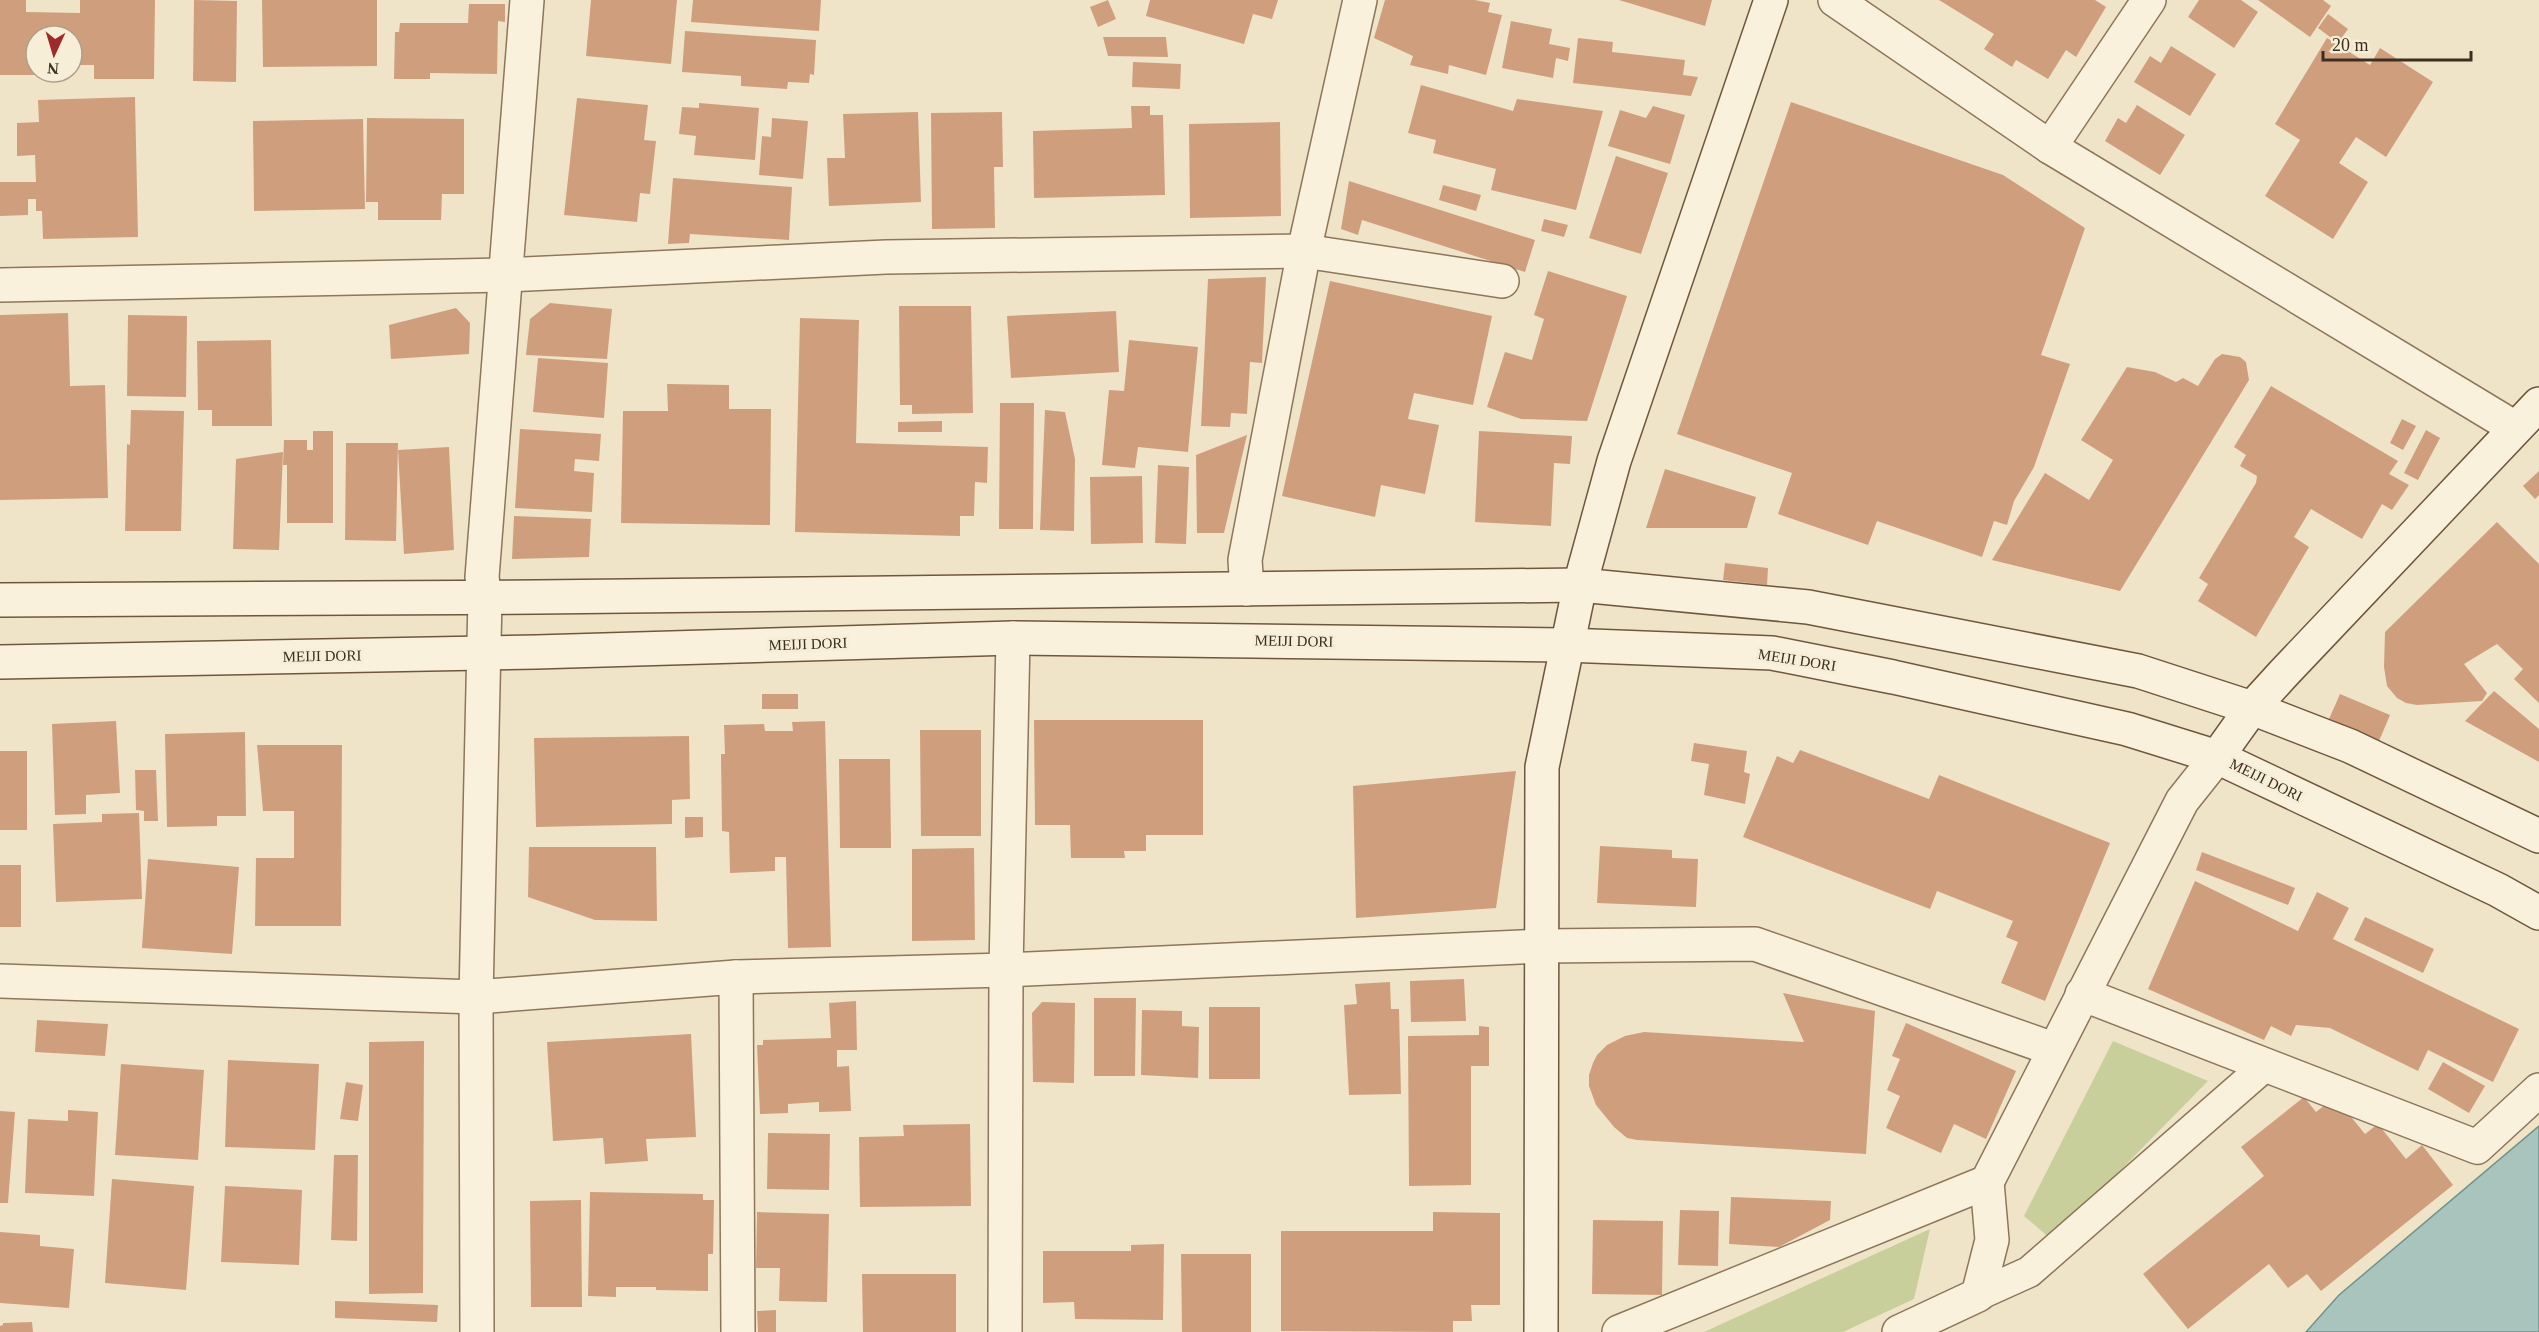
<svg xmlns="http://www.w3.org/2000/svg" width="2539" height="1332" viewBox="0 0 2539 1332" font-family="'Times New Roman',serif">
	<style>
		.green { fill: #c9cf9b }
		.water { fill: #a9c4bc; stroke: #6f938a; stroke-width: 1.5 }
		.building { fill: #cf9f7d }
		.lines { fill: none; stroke-linecap: round; stroke-linejoin: round }
		.lane-casing { stroke: #8d765c; stroke-width: 33 }
		.street-casing { stroke: #8d765c; stroke-width: 36 }
		.secondary-casing { stroke: #6f573f; stroke-width: 36 }
		.lane { stroke: #faf1dc; stroke-width: 30 }
		.street { stroke: #faf1dc; stroke-width: 33 }
		.secondary { stroke: #faf1dc; stroke-width: 33 }
		.labels { text-anchor: middle; stroke-width: 6; stroke-linejoin: round; paint-order: stroke }
		.street-label { font-size: 15px; fill: #3d2e20; stroke: #f7eed8 }
	</style>
	<rect width="100%" height="100%" fill="#f0e4c8"/>
	<g class="green">
		<path d="M 2113,1041 L 2208,1081 L 2052,1240 L 2024,1216 Z"/>
		<path d="M 1930,1229 L 1914,1299 L 1843,1332 L 1704,1332 Z"/>
	</g>
	<path class="water" d="M 2539,1126 L 2539,1332 L 2306,1332 L 2339,1295 Z"/>
	<g class="building">
		<path d="M 0,0 L 26,0 L 26,12 L 80,13 L 80,0 L 155,0 L 154,79 L 94,79 L 94,65 L 72,65 L 72,36 L 36,36 L 36,72 L 57,72 L 57,75 L 0,75 Z"/>
		<path d="M 194,0 L 237,1 L 236,82 L 193,81 Z"/>
		<path d="M 262,0 L 377,0 L 377,66 L 263,67 Z"/>
		<path d="M 591,0 L 677,0 L 671,64 L 586,56 Z"/>
		<path d="M 693,0 L 821,0 L 819,31 L 691,22 Z"/>
		<path d="M 1108,0 L 1116,19 L 1098,27 L 1090,7 Z"/>
		<path d="M 1150,0 L 1278,0 L 1272,19 L 1253,14 L 1244,44 L 1146,16 Z"/>
		<path d="M 1385,0 L 1475,0 L 1490,3 L 1488,12 L 1502,15 L 1486,75 L 1449,65 L 1448,74 L 1410,65 L 1413,56 L 1374,38 Z"/>
		<path d="M 1619,0 L 1712,0 L 1705,26 Z"/>
		<path d="M 1939,0 L 2095,0 L 2106,7 L 2076,57 L 2066,50 L 2048,79 L 2016,60 L 2012,67 L 1984,49 L 1994,34 Z"/>
		<path d="M 2199,0 L 2241,0 L 2258,12 L 2234,48 L 2188,17 Z"/>
		<path d="M 2258,0 L 2323,0 L 2331,6 L 2310,37 Z"/>
		<path d="M 469,4 L 505,4 L 505,22 L 498,21 L 497,74 L 430,73 L 430,79 L 394,79 L 395,32 L 399,32 L 400,23 L 468,23 Z"/>
		<path d="M 2328,14 L 2348,29 L 2338,43 L 2318,28 Z"/>
		<path d="M 1511,21 L 1552,29 L 1549,44 L 1570,48 L 1568,61 L 1556,58 L 1553,78 L 1502,68 Z"/>
		<path d="M 685,31 L 816,40 L 814,75 L 810,74 L 809,83 L 788,82 L 787,89 L 741,86 L 741,76 L 682,72 Z"/>
		<path d="M 1103,37 L 1166,37 L 1168,57 L 1108,56 Z"/>
		<path d="M 1578,38 L 1613,42 L 1612,52 L 1685,60 L 1683,75 L 1698,77 L 1691,96 L 1573,83 Z"/>
		<path d="M 2327,38 L 2370,65 L 2380,48 L 2433,82 L 2386,157 L 2356,137 L 2339,163 L 2368,182 L 2333,239 L 2265,196 L 2300,140 L 2275,124 Z"/>
		<path d="M 2171,46 L 2216,74 L 2190,116 L 2134,82 L 2150,56 L 2161,63 Z"/>
		<path d="M 1133,62 L 1181,64 L 1180,89 L 1132,87 Z"/>
		<path d="M 1421,85 L 1513,111 L 1517,99 L 1603,111 L 1576,210 L 1491,190 L 1496,169 L 1433,153 L 1436,140 L 1408,133 Z"/>
		<path d="M 135,97 L 138,237 L 43,239 L 42,211 L 36,211 L 36,199 L 28,199 L 28,215 L 0,216 L 0,182 L 36,182 L 35,155 L 17,156 L 17,123 L 39,122 L 38,100 Z"/>
		<path d="M 577,98 L 648,105 L 644,140 L 656,141 L 650,194 L 640,193 L 637,222 L 564,215 Z"/>
		<path d="M 1791,102 L 2003,175 L 2085,228 L 2041,355 L 2070,364 L 2034,467 L 2014,501 L 2007,525 L 1994,521 L 1982,557 L 1877,521 L 1868,545 L 1778,514 L 1792,473 L 1677,434 Z"/>
		<path d="M 699,103 L 759,108 L 755,160 L 694,155 L 696,136 L 679,134 L 682,107 L 699,108 Z"/>
		<path d="M 2137,105 L 2185,135 L 2160,175 L 2105,141 L 2118,118 L 2126,123 Z"/>
		<path d="M 1131,106 L 1150,106 L 1150,115 L 1163,115 L 1165,195 L 1034,198 L 1033,131 L 1132,128 Z"/>
		<path d="M 1653,106 L 1685,115 L 1670,164 L 1608,146 L 1620,110 L 1646,118 Z"/>
		<path d="M 918,112 L 921,202 L 829,206 L 827,158 L 845,158 L 843,114 Z"/>
		<path d="M 1002,112 L 1003,167 L 994,167 L 995,228 L 932,229 L 931,113 Z"/>
		<path d="M 367,118 L 464,119 L 464,194 L 442,194 L 441,220 L 378,220 L 378,202 L 366,202 Z"/>
		<path d="M 772,118 L 808,121 L 803,179 L 759,175 L 762,136 L 771,137 Z"/>
		<path d="M 363,119 L 365,209 L 254,211 L 253,121 Z"/>
		<path d="M 1280,122 L 1281,216 L 1190,218 L 1189,124 Z"/>
		<path d="M 1616,156 L 1668,173 L 1641,254 L 1589,238 Z"/>
		<path d="M 673,178 L 792,187 L 789,240 L 690,234 L 689,243 L 668,244 Z"/>
		<path d="M 1349,181 L 1535,240 L 1525,272 L 1362,220 L 1358,235 L 1341,229 Z"/>
		<path d="M 1443,185 L 1481,195 L 1476,211 L 1439,200 Z"/>
		<path d="M 1544,219 L 1568,225 L 1564,237 L 1541,231 Z"/>
		<path d="M 1548,271 L 1627,296 L 1587,421 L 1521,419 L 1487,407 L 1505,352 L 1532,360 L 1544,319 L 1534,315 Z"/>
		<path d="M 1266,277 L 1262,363 L 1250,362 L 1247,414 L 1231,413 L 1230,427 L 1201,426 L 1208,279 Z"/>
		<path d="M 1330,281 L 1492,316 L 1473,405 L 1414,393 L 1408,419 L 1439,425 L 1425,494 L 1381,485 L 1375,517 L 1282,496 Z"/>
		<path d="M 550,303 L 612,309 L 607,359 L 526,355 L 530,319 Z"/>
		<path d="M 899,306 L 971,306 L 973,413 L 912,414 L 912,405 L 900,405 Z"/>
		<path d="M 456,308 L 470,323 L 469,354 L 391,359 L 389,325 Z"/>
		<path d="M 1116,311 L 1119,372 L 1011,378 L 1007,316 Z"/>
		<path d="M 68,313 L 70,386 L 105,385 L 108,498 L 0,500 L 0,315 Z"/>
		<path d="M 128,315 L 187,316 L 186,397 L 127,396 Z"/>
		<path d="M 800,318 L 859,320 L 856,443 L 988,447 L 987,483 L 975,482 L 974,516 L 960,516 L 960,536 L 795,532 Z"/>
		<path d="M 271,340 L 272,426 L 212,426 L 212,410 L 198,410 L 197,341 Z"/>
		<path d="M 1129,340 L 1198,347 L 1188,452 L 1138,447 L 1135,468 L 1102,465 L 1109,390 L 1124,391 Z"/>
		<path d="M 2222,354 L 2240,357 L 2246,362 L 2249,380 L 2120,591 L 1992,560 L 2045,473 L 2089,500 L 2113,460 L 2081,440 L 2127,367 L 2155,372 L 2176,382 L 2183,378 L 2198,386 L 2215,359 Z"/>
		<path d="M 538,358 L 608,363 L 604,418 L 533,412 Z"/>
		<path d="M 667,384 L 729,385 L 729,409 L 771,409 L 770,525 L 621,523 L 623,411 L 668,411 Z"/>
		<path d="M 2271,386 L 2398,461 L 2389,474 L 2409,485 L 2392,510 L 2382,504 L 2362,539 L 2311,509 L 2294,537 L 2309,547 L 2256,637 L 2198,601 L 2208,584 L 2199,578 L 2256,483 L 2257,476 L 2240,466 L 2246,455 L 2234,447 Z"/>
		<path d="M 1000,403 L 1034,403 L 1033,529 L 999,529 Z"/>
		<path d="M 131,410 L 184,411 L 181,531 L 125,531 L 127,444 L 130,445 Z"/>
		<path d="M 1045,410 L 1065,412 L 1075,459 L 1074,531 L 1040,530 Z"/>
		<path d="M 2402,419 L 2416,426 L 2403,450 L 2390,443 Z"/>
		<path d="M 942,421 L 942,432 L 898,432 L 898,422 Z"/>
		<path d="M 520,429 L 601,434 L 599,461 L 575,459 L 574,471 L 594,473 L 592,512 L 515,508 Z"/>
		<path d="M 2426,430 L 2440,438 L 2418,480 L 2404,473 Z"/>
		<path d="M 313,431 L 333,431 L 333,523 L 287,523 L 287,465 L 283,465 L 284,440 L 307,440 L 307,450 L 313,450 Z"/>
		<path d="M 1479,431 L 1572,436 L 1570,464 L 1554,463 L 1551,526 L 1475,522 Z"/>
		<path d="M 1247,435 L 1224,533 L 1197,533 L 1196,455 Z"/>
		<path d="M 346,443 L 398,443 L 396,541 L 345,540 Z"/>
		<path d="M 449,447 L 454,550 L 404,554 L 398,450 Z"/>
		<path d="M 283,452 L 279,550 L 233,549 L 236,459 Z"/>
		<path d="M 1158,465 L 1189,467 L 1186,544 L 1155,543 Z"/>
		<path d="M 1665,469 L 1756,497 L 1747,528 L 1646,528 Z"/>
		<path d="M 2539,471 L 2539,495 L 2535,499 L 2523,486 Z"/>
		<path d="M 1142,476 L 1143,543 L 1091,544 L 1090,477 Z"/>
		<path d="M 514,516 L 591,519 L 589,557 L 512,559 Z"/>
		<path d="M 2497,522 L 2539,564 L 2539,703 L 2514,679 L 2523,669 L 2497,644 L 2464,664 L 2487,693 L 2482,701 L 2417,705 L 2406,703 L 2397,698 L 2387,686 L 2384,667 L 2385,632 Z"/>
		<path d="M 1725,563 L 1768,568 L 1767,585 L 1723,580 Z"/>
		<path d="M 2494,691 L 2539,729 L 2539,762 L 2465,721 Z"/>
		<rect x="762" y="694" width="36" height="15"/>
		<path d="M 2340,694 L 2390,715 L 2379,741 L 2329,719 Z"/>
		<path d="M 1034,720 L 1203,720 L 1203,835 L 1146,835 L 1146,851 L 1124,851 L 1125,858 L 1071,858 L 1070,825 L 1035,825 Z"/>
		<path d="M 116,721 L 120,793 L 86,795 L 86,814 L 55,815 L 52,724 Z"/>
		<path d="M 825,721 L 831,947 L 788,948 L 786,857 L 775,857 L 775,871 L 730,873 L 729,832 L 722,831 L 721,754 L 725,754 L 724,725 L 764,724 L 765,731 L 793,731 L 792,722 Z"/>
		<path d="M 920,730 L 981,730 L 981,836 L 921,836 Z"/>
		<path d="M 245,732 L 246,816 L 217,816 L 217,826 L 167,827 L 165,734 Z"/>
		<path d="M 689,736 L 690,799 L 672,800 L 672,824 L 536,827 L 534,738 Z"/>
		<path d="M 1694,743 L 1747,751 L 1744,772 L 1750,774 L 1745,804 L 1704,795 L 1709,764 L 1691,761 Z"/>
		<path d="M 257,745 L 342,745 L 341,926 L 255,926 L 256,858 L 294,858 L 294,811 L 263,811 Z"/>
		<path d="M 1800,750 L 1929,799 L 1939,775 L 2110,843 L 2045,1001 L 2001,983 L 2018,942 L 2006,937 L 2013,921 L 1937,891 L 1930,909 L 1743,837 L 1777,756 L 1793,763 Z"/>
		<rect x="0" y="751" width="27" height="79"/>
		<path d="M 839,759 L 890,759 L 891,848 L 840,848 Z"/>
		<path d="M 135,770 L 156,770 L 158,821 L 144,821 L 144,811 L 136,810 Z"/>
		<path d="M 1516,771 L 1496,908 L 1356,918 L 1353,786 Z"/>
		<path d="M 139,813 L 142,899 L 56,902 L 53,824 L 102,822 L 102,814 Z"/>
		<path d="M 685,817 L 703,817 L 703,837 L 685,838 Z"/>
		<path d="M 1600,846 L 1672,850 L 1672,858 L 1698,859 L 1696,907 L 1597,903 Z"/>
		<path d="M 529,847 L 656,847 L 657,921 L 595,920 L 528,897 Z"/>
		<path d="M 974,848 L 975,940 L 912,941 L 912,849 Z"/>
		<path d="M 2202,852 L 2295,888 L 2288,905 L 2196,870 Z"/>
		<path d="M 148,859 L 239,867 L 232,954 L 142,948 Z"/>
		<rect x="0" y="865" width="21" height="62"/>
		<path d="M 2195,881 L 2298,931 L 2317,892 L 2349,908 L 2333,939 L 2519,1029 L 2493,1082 L 2428,1050 L 2418,1071 L 2330,1028 L 2296,1025 L 2291,1036 L 2271,1026 L 2264,1040 L 2148,989 Z"/>
		<path d="M 2365,917 L 2434,949 L 2423,973 L 2354,940 Z"/>
		<path d="M 1464,979 L 1466,1021 L 1411,1022 L 1410,981 Z"/>
		<path d="M 1390,982 L 1391,1009 L 1399,1009 L 1401,1094 L 1349,1095 L 1344,1005 L 1357,1004 L 1355,984 Z"/>
		<path d="M 1783,993 L 1875,1011 L 1866,1154 L 1637,1140 L 1627,1138 L 1614,1127 L 1596,1105 L 1589,1086 L 1589,1075 L 1593,1063 L 1597,1055 L 1607,1045 L 1625,1036 L 1644,1032 L 1804,1042 Z"/>
		<path d="M 1094,998 L 1136,998 L 1135,1076 L 1094,1076 Z"/>
		<path d="M 856,1001 L 857,1050 L 837,1050 L 837,1067 L 849,1066 L 851,1111 L 819,1112 L 819,1102 L 788,1104 L 788,1113 L 760,1114 L 757,1045 L 763,1045 L 763,1040 L 831,1038 L 829,1003 Z"/>
		<path d="M 1042,1002 L 1075,1003 L 1074,1083 L 1033,1082 L 1032,1013 Z"/>
		<rect x="1209" y="1007" width="51" height="72"/>
		<path d="M 1142,1010 L 1182,1011 L 1182,1026 L 1199,1027 L 1198,1078 L 1141,1075 Z"/>
		<path d="M 37,1020 L 108,1024 L 105,1056 L 35,1052 Z"/>
		<path d="M 1906,1023 L 2016,1071 L 1986,1139 L 1954,1124 L 1941,1153 L 1886,1128 L 1900,1096 L 1887,1090 L 1900,1059 L 1892,1056 Z"/>
		<path d="M 1479,1026 L 1489,1027 L 1489,1066 L 1471,1066 L 1471,1185 L 1409,1186 L 1408,1036 L 1479,1035 Z"/>
		<path d="M 691,1034 L 696,1137 L 646,1139 L 648,1161 L 605,1164 L 603,1138 L 553,1141 L 547,1042 Z"/>
		<path d="M 424,1041 L 423,1293 L 369,1294 L 369,1042 Z"/>
		<path d="M 228,1060 L 319,1064 L 315,1150 L 225,1147 Z"/>
		<path d="M 2443,1062 L 2485,1086 L 2469,1113 L 2428,1089 Z"/>
		<path d="M 121,1064 L 204,1070 L 198,1160 L 115,1155 Z"/>
		<path d="M 346,1082 L 363,1085 L 358,1121 L 340,1119 Z"/>
		<path d="M 2304,1097 L 2316,1112 L 2335,1097 L 2365,1134 L 2378,1124 L 2406,1159 L 2422,1145 L 2453,1185 L 2321,1291 L 2307,1274 L 2288,1288 L 2269,1264 L 2188,1329 L 2143,1274 L 2264,1176 L 2241,1147 Z"/>
		<path d="M 68,1110 L 98,1112 L 94,1196 L 25,1193 L 28,1119 L 68,1121 Z"/>
		<path d="M 0,1111 L 15,1112 L 8,1203 L 0,1203 Z"/>
		<path d="M 970,1124 L 971,1206 L 860,1207 L 859,1137 L 904,1136 L 903,1125 Z"/>
		<path d="M 768,1133 L 830,1134 L 829,1190 L 767,1189 Z"/>
		<path d="M 334,1155 L 358,1155 L 357,1241 L 331,1240 Z"/>
		<path d="M 112,1179 L 194,1186 L 186,1290 L 105,1283 Z"/>
		<path d="M 225,1186 L 302,1190 L 299,1265 L 221,1262 Z"/>
		<path d="M 590,1192 L 703,1194 L 703,1200 L 714,1200 L 713,1254 L 708,1254 L 708,1291 L 656,1290 L 656,1287 L 616,1287 L 616,1297 L 588,1296 Z"/>
		<path d="M 1731,1197 L 1831,1201 L 1830,1220 L 1779,1247 L 1729,1244 Z"/>
		<path d="M 581,1200 L 582,1307 L 531,1307 L 530,1201 Z"/>
		<path d="M 1680,1210 L 1719,1211 L 1718,1266 L 1678,1265 Z"/>
		<path d="M 757,1212 L 829,1214 L 827,1302 L 779,1301 L 780,1268 L 756,1268 Z"/>
		<path d="M 1433,1212 L 1500,1213 L 1500,1305 L 1471,1305 L 1472,1321 L 1453,1321 L 1453,1332 L 1281,1331 L 1281,1231 L 1433,1231 Z"/>
		<path d="M 1593,1220 L 1663,1221 L 1662,1295 L 1592,1294 Z"/>
		<path d="M 0,1232 L 40,1235 L 40,1246 L 74,1249 L 69,1308 L 0,1303 Z"/>
		<path d="M 1164,1244 L 1163,1320 L 1075,1319 L 1074,1302 L 1043,1303 L 1043,1251 L 1131,1251 L 1131,1245 Z"/>
		<path d="M 1181,1254 L 1251,1254 L 1251,1332 L 1182,1332 Z"/>
		<path d="M 862,1274 L 956,1274 L 956,1332 L 863,1332 Z"/>
		<path d="M 335,1301 L 438,1305 L 437,1322 L 335,1318 Z"/>
		<path d="M 776,1310 L 776,1332 L 758,1332 L 757,1311 Z"/>
		<path d="M 32,1322 L 33,1332 L 0,1332 L 0,1326 L 3,1325 L 3,1323 Z"/>
	</g>
	<g class="lines">
		<defs>
			<path id="lane" d="M 1978,1295 L 2029,1272 L 2266,1065"/>
			<g id="street">
				<path d="M 1835,0 L 2050,147 L 2515,428"/>
				<path d="M 2050,147 L 2149,0"/>
				<path d="M 0,285 L 505,275 L 886,257 L 1304,251 L 1502,281"/>
				<path d="M 1247,589 L 1245,560 L 1304,251 L 1360,0"/>
				<path d="M 736,977 L 738,1332"/>
				<path d="M 0,981 L 476,997 L 736,977 L 1006,970 L 1541,946 L 1755,944 L 2053,1049"/>
				<path d="M 2082,994 L 2477,1147 L 2539,1090"/>
				<path d="M 477,1332 L 476,997 L 485,598 L 482,577 L 527,0"/>
				<path d="M 1005,1332 L 1006,970 L 1013,638"/>
				<path d="M 1619,1332 L 1987,1182 L 2182,801 L 2217,757"/>
				<path d="M 1899,1332 L 1978,1295 L 1992,1240 L 1987,1182"/>
			</g>
			<g id="secondary">
				<path d="M 0,600 L 537,597 L 1580,585 L 1808,607 L 2138,671 L 2252,708 L 2350,746 L 2539,836"/>
				<path d="M 0,662 L 536,652 L 1013,638 L 1566,645 L 1772,653 L 1893,677 L 2127,729 L 2217,757 L 2498,890 L 2539,913"/>
				<path d="M 2217,757 L 2252,708 L 2283,674 L 2539,404"/>
				<path d="M 1541,1332 L 1542,767 L 1580,585 L 1614,461 L 1771,0"/>
			</g>
		</defs>
		<use href="#lane" class="lane-casing"/>
		<use href="#street" class="street-casing"/>
		<use href="#secondary" class="secondary-casing"/>
		<use href="#lane" class="lane"/>
		<use href="#street" class="street"/>
		<use href="#secondary" class="secondary"/>
	</g>
	<g class="labels">
		<g class="street-label">
			<text transform="translate(1294 641) rotate(1)" y="5">MEIJI DORI</text>
			<text transform="translate(808 644) rotate(-2)" y="5">MEIJI DORI</text>
			<text transform="translate(322 656) rotate(-1)" y="5">MEIJI DORI</text>
			<text transform="translate(1797 660) rotate(9)" y="5">MEIJI DORI</text>
			<text transform="translate(2266 780) rotate(26)" y="5">MEIJI DORI</text>
		</g>
	</g>
	<g transform="translate(54 54) rotate(184)"><circle r="28" fill="#f7eed8" stroke="#ada18e" stroke-width="1.5"/>
	<path d="M0-4.5L10 22L0 15L-10 22Z" fill="#9e2a2b"/>
	<text y="-9" font-size="16" font-weight="bold" text-anchor="middle" fill="#3d2e20">N</text>
	</g>
	<path d="M2323 51v9h148v-9" fill="none" stroke="#3d2e20" stroke-width="3"/>
	<text x="2332" y="51" font-size="18" fill="#3d2e20" stroke="#f7eed8" stroke-width="4.5" paint-order="stroke">20 m</text>
</svg>
